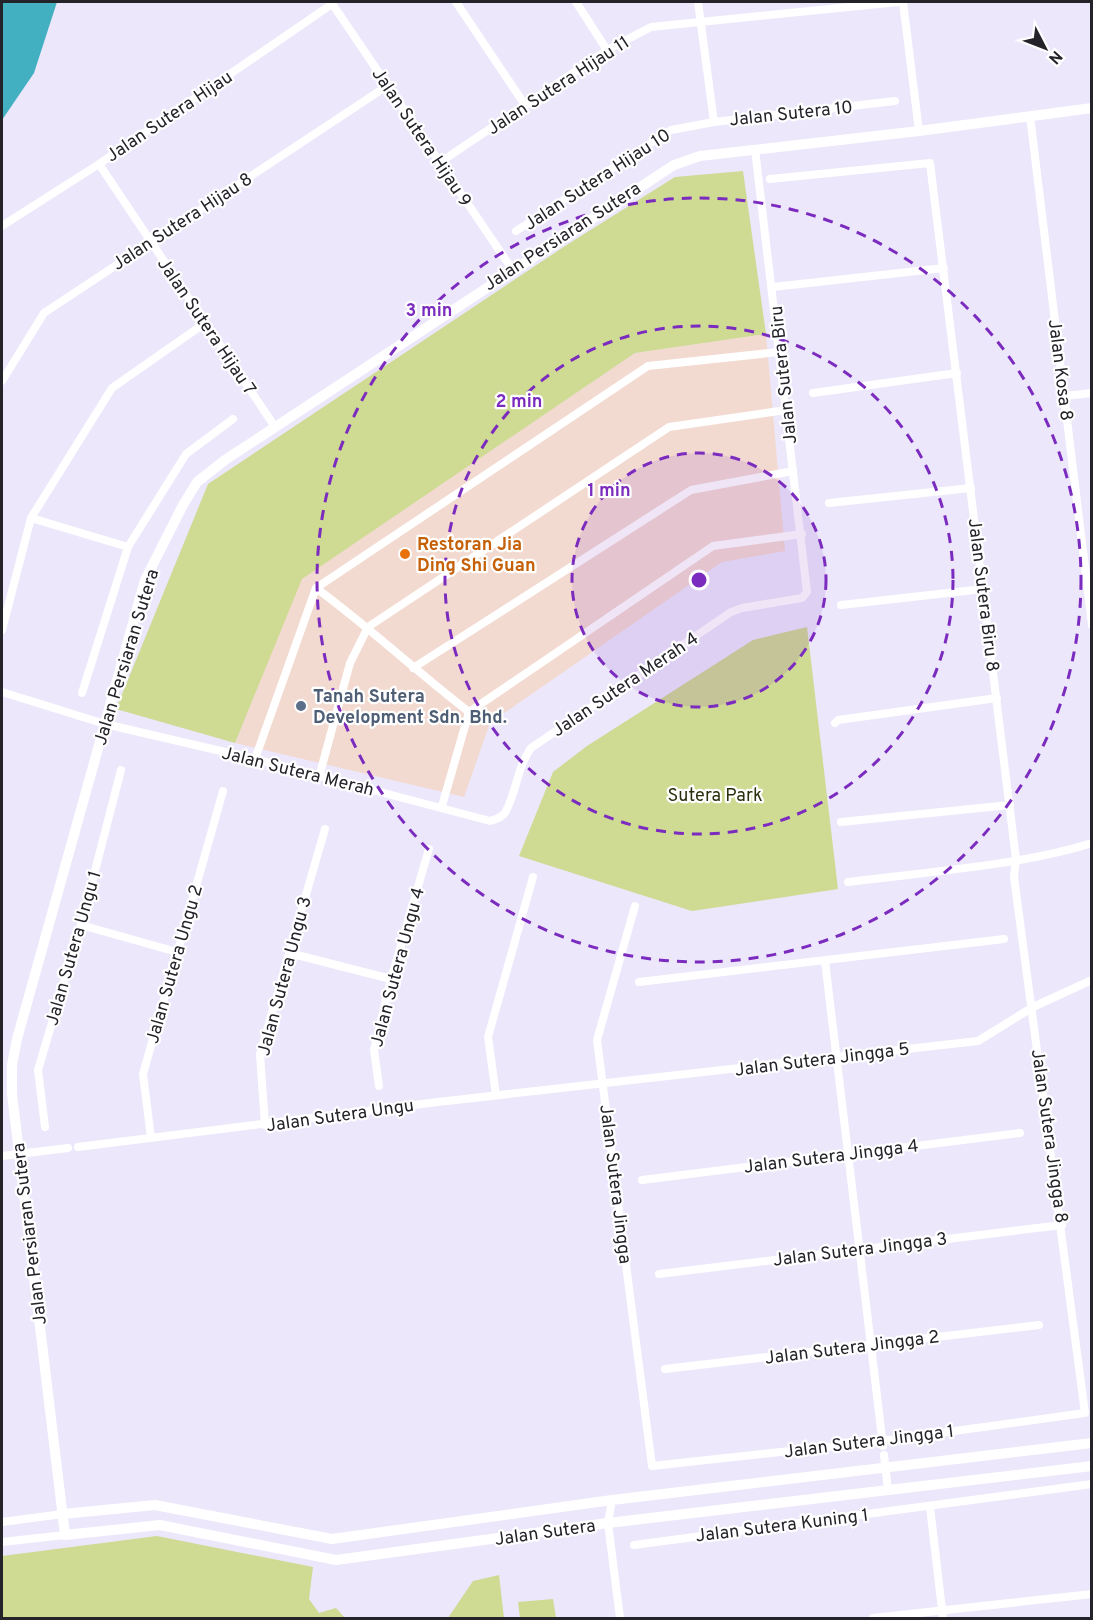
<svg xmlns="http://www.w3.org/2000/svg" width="1093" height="1620" viewBox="0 0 1093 1620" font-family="Overpass,sans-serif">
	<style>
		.commercial { fill: #f3dad1 }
		.green { fill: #cfda93 }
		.water { fill: #42b0c1 }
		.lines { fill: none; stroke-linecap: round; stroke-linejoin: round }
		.minor { stroke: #fff; stroke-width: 8 }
		.tertiary { stroke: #fff; stroke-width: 10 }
		.ring { fill: none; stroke: #7b2cbf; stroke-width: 3; stroke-dasharray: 10 8 }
		.food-dot { fill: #e8710a; stroke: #fff; stroke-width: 2 }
		.service-dot { fill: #5c6f8a; stroke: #fff; stroke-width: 2 }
		.labels { text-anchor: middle; stroke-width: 4.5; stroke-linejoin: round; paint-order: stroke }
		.street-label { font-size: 18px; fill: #25232a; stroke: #fff }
		.food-label { font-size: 18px; font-weight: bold; fill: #c56008; stroke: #fff; text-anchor: start }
		.service-label { font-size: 18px; font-weight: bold; fill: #4e5e75; stroke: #fff; text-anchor: start }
		.park-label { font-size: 18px; fill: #2a2f0d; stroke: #fff }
		.centre { fill: #7b2cbf; stroke: #fff; stroke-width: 3 }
		.ring-label { font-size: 18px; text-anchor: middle; font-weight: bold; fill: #7b2cbf; stroke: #fff; stroke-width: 4.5; stroke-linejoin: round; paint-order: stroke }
	</style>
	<rect width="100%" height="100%" fill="#ece7fb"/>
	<path class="commercial" d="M 766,334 L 785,551 L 722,562 L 490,723 L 464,797 L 235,743 L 301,579 L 635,353 Z"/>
	<g class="green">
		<path d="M 743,171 L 766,334 L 635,353 L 302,579 L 235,743 L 116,709 L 208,484 L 565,246 L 675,177 Z"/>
		<path d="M 807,627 L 838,889 L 692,911 L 519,856 L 553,772 L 587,746 L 753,640 Z"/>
		<path d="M 157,1536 L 313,1567 L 309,1599 L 319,1613 L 336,1608 L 345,1618 L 2,1618 L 2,1556 Z"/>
		<path d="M 499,1575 L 504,1618 L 448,1618 L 473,1581 Z"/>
		<path d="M 553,1599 L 556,1618 L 520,1618 L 518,1602 Z"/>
	</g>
	<path class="water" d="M 2,2 L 57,2 L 34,73 L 2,120 Z"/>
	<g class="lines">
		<g class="minor">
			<path d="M 331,2 L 512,269"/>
			<path d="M 456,2 L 525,105"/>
			<path d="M 576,2 L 607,50"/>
			<path d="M 698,2 L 714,122"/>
			<path d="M 903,2 L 919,131"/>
			<path d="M 1030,116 L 1092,625"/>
			<path d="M 439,163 L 607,50 L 651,27 L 898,2"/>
			<path d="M 99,164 L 275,427"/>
			<path d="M 2,226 L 99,164 L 332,4"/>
			<path d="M 516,231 L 671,130 L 714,122 L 895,101"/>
			<path d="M 773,287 L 944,268"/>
			<path d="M 2,381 L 44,313 L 387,86"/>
			<path d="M 813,393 L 957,373"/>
			<path d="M 1064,396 L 1092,393"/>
			<path d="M 829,503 L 971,488"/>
			<path d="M 31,518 L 128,547 L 186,454 L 233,419"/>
			<path d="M 316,588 C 369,627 417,672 469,712"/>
			<path d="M 841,605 L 983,589"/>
			<path d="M 2,630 L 31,518 L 112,388 L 205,323"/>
			<path d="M 413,668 L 691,490 L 793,471"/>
			<path d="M 2,692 L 105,724 L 255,759 L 490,821 C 497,819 503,817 506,811 C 517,790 517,768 531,748 L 731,612 L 742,608 L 802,598 L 807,592 L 755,149"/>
			<path d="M 82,693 L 128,547"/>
			<path d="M 835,723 L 838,720 L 997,698"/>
			<path d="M 255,759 L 316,588 L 648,366 L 779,352"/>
			<path d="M 319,777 L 350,663 L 368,627 L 669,427 L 786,410"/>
			<path d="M 442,806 L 469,712 L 713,546 L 802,534"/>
			<path d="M 841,822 L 1010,805"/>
			<path d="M 848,882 C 925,872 1018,866 1092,843"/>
			<path d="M 635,906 L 597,1040 L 652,1466 L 882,1441 L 1085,1413 L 1014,877 L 1016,859 L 930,163 L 770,179"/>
			<path d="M 81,925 L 177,952"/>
			<path d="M 289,953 L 391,979"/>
			<path d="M 825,961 L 883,1446"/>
			<path d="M 639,982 L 1004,939"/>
			<path d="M 379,1086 L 374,1050 L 391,979 L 429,849"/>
			<path d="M 496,1095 L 488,1037 L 533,877"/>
			<path d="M 265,1125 L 260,1054 L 325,829"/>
			<path d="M 45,1127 L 38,1070 L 81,925 L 121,770"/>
			<path d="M 151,1138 L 143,1074 L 223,791"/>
			<path d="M 78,1147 L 438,1102 L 978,1041 L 1033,1007 L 1092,980"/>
			<path d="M 2,1156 L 68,1148"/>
			<path d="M 642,1180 L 1020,1133"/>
			<path d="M 659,1274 L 1062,1225"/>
			<path d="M 665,1369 L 1039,1325"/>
			<path d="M 884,1455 L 888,1490"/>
			<path d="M 612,1500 L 608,1523 L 620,1618"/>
			<path d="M 930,1507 L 943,1618"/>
			<path d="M 2,1522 L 63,1514"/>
			<path d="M 2,1542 L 65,1535"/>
			<path d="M 634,1545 L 1092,1484"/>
			<path d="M 873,1618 L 1092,1594"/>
		</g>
		<g class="tertiary">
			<path d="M 1092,108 L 919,131 L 700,156 L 674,165 L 225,460 L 197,482 L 183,505 L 145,580 L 17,1039 L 12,1065 L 12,1094 L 65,1535 L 160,1525 L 336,1560 L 608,1523 L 1092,1466"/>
			<path d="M 63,1514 L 155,1505 L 332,1539 L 612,1500 L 1092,1443"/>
		</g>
	</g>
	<circle cx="699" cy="580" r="127" fill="#7b2cbf" fill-opacity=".12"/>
	<g class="ring">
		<circle cx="699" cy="580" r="127"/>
		<circle cx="699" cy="580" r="254"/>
		<circle cx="699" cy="580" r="382"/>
	</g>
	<circle class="food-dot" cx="405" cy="554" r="6"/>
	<circle class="service-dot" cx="301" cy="706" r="6"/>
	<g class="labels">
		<g class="street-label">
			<text transform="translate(558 85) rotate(-33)" y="6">Jalan Sutera Hijau 11</text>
			<text transform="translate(791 113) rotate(-6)" y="6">Jalan Sutera 10</text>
			<text transform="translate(169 116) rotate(-34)" y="6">Jalan Sutera Hijau</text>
			<text transform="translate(422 137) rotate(56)" y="6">Jalan Sutera Hijau 9</text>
			<text transform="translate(597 179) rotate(-33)" y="6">Jalan Sutera Hijau 10</text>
			<text transform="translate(182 221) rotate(-33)" y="6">Jalan Sutera Hijau 8</text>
			<text transform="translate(562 236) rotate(-33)" y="6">Jalan Persiaran Sutera</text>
			<text transform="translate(207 326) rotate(56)" y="6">Jalan Sutera Hijau 7</text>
			<text transform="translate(1061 370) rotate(83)" y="6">Jalan Kosa 8</text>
			<text transform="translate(783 375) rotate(-96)" y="6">Jalan Sutera Biru</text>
			<text transform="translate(984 595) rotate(83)" y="6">Jalan Sutera Biru 8</text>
			<text transform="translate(126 657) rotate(-73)" y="6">Jalan Persiaran Sutera</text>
			<text transform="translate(625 684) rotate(-34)" y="6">Jalan Sutera Merah 4</text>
			<text transform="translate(298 771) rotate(14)" y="6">Jalan Sutera Merah</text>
			<text transform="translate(73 948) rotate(-74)" y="6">Jalan Sutera Ungu 1</text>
			<text transform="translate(174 964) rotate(-74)" y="6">Jalan Sutera Ungu 2</text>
			<text transform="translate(397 967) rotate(-75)" y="6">Jalan Sutera Ungu 4</text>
			<text transform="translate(284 976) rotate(-75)" y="6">Jalan Sutera Ungu 3</text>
			<text transform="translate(822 1059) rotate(-7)" y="6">Jalan Sutera Jingga 5</text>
			<text transform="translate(340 1115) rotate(-8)" y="6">Jalan Sutera Ungu</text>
			<text transform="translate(1050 1136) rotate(82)" y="6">Jalan Sutera Jingga 8</text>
			<text transform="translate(831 1156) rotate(-7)" y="6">Jalan Sutera Jingga 4</text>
			<text transform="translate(616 1184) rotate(83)" y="6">Jalan Sutera Jingga</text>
			<text transform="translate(29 1234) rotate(-97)" y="6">Jalan Persiaran Sutera</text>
			<text transform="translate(860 1249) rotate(-7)" y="6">Jalan Sutera Jingga 3</text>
			<text transform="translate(852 1347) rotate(-7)" y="6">Jalan Sutera Jingga 2</text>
			<text transform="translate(869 1441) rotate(-7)" y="6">Jalan Sutera Jingga 1</text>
			<text transform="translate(782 1525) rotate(-7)" y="6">Jalan Sutera Kuning 1</text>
			<text transform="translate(545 1532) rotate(-8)" y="6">Jalan Sutera</text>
		</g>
		<g class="food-label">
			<text x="417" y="550">Restoran Jia<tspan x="417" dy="21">Ding Shi Guan</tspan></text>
		</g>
		<g class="service-label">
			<text x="313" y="702">Tanah Sutera<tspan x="313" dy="21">Development Sdn. Bhd.</tspan></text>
		</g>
		<g class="park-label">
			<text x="715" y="801">Sutera Park</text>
		</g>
	</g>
	<circle cx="699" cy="580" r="9" class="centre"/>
	<g class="ring-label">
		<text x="429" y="316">3 min</text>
		<text x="519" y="407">2 min</text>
		<text x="609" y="496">1 min</text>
	</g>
	<rect width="1093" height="1620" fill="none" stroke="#25232a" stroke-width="6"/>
	<g transform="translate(1045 48) rotate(132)" stroke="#ffffff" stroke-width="4.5" paint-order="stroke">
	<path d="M0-4.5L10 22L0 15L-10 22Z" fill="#25232a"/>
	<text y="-9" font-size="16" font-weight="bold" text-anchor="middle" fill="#25232a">N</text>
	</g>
</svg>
